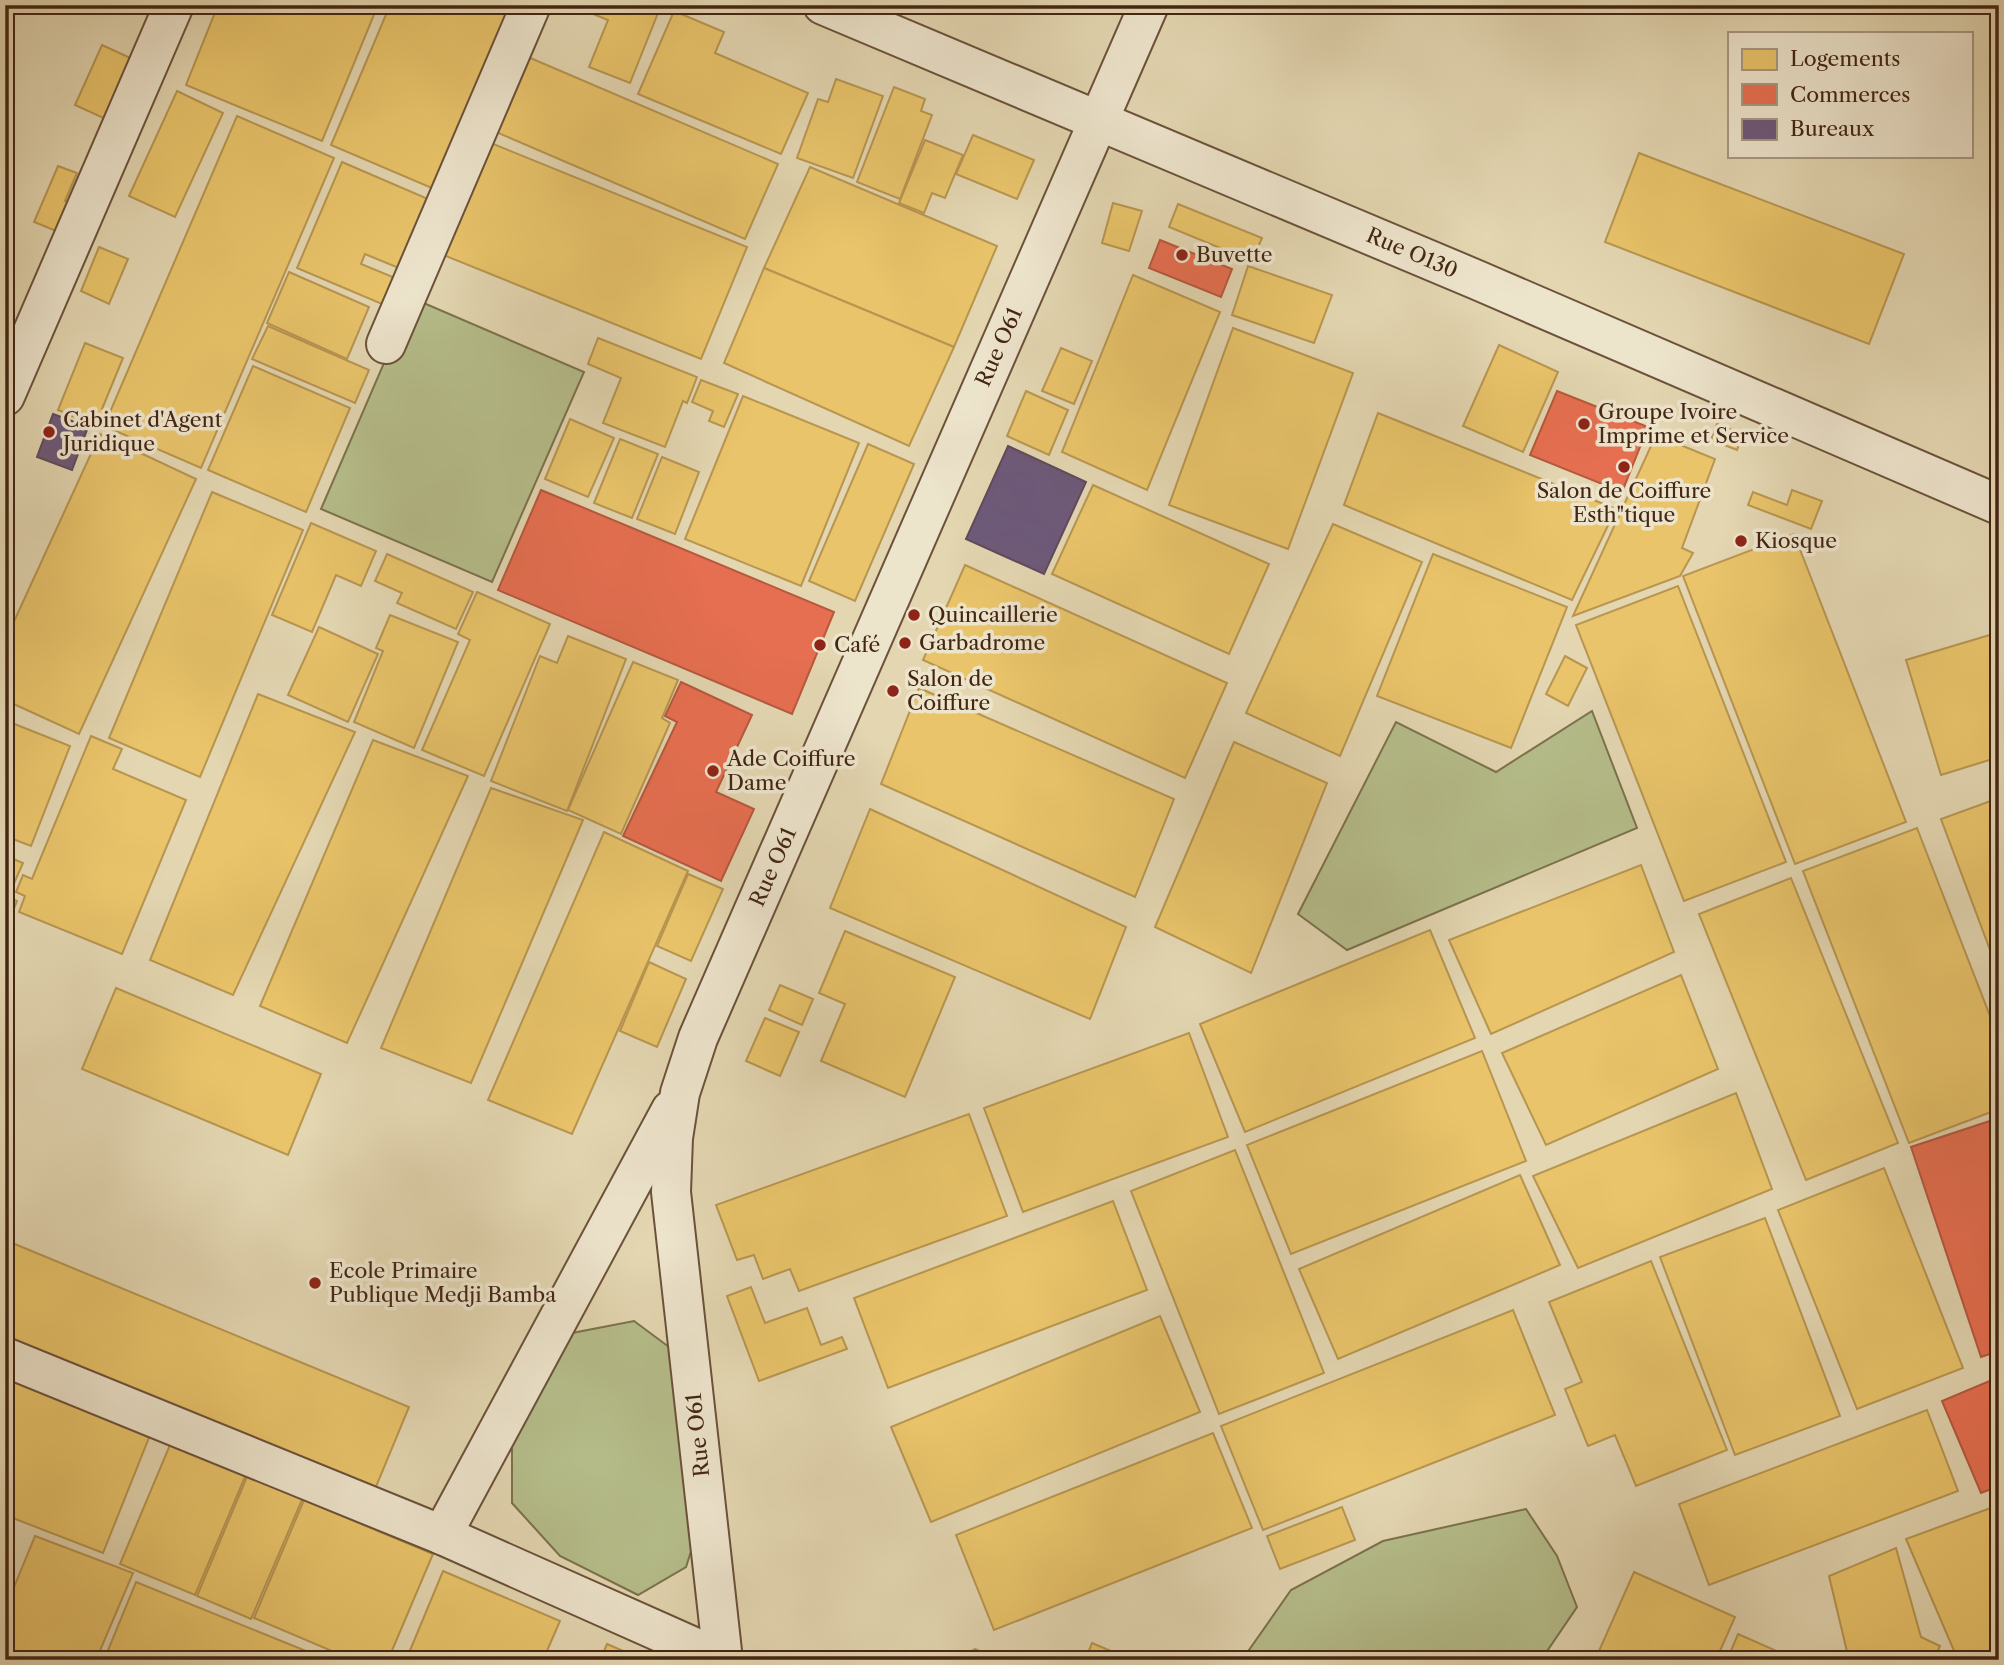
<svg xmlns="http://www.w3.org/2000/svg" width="2004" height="1665" viewBox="0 0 2004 1665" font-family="'Libre Caslon Text',serif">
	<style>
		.green { fill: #b5bd8a; stroke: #7c724e; stroke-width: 2 }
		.homes { fill: #e9c46a; stroke: #b89550; stroke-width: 2 }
		.shops { fill: #e76f51; stroke: #b6593e; stroke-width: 2 }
		.offices { fill: #6d597a; stroke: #614a5b; stroke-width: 2 }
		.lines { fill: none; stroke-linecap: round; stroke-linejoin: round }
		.minor-casing { stroke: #6c523a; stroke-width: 42 }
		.minor { stroke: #ede4cc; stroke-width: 38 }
		.poi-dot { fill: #8f2418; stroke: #ede4cc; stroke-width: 2.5 }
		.labels { text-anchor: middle; stroke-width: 7; stroke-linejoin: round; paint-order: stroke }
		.street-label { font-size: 21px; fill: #442613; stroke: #ede4cc }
		.poi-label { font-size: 21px; fill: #442613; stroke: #ede4cc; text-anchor: start }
	</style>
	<rect width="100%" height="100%" fill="#e3d6b1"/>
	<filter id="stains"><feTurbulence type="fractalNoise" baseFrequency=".00286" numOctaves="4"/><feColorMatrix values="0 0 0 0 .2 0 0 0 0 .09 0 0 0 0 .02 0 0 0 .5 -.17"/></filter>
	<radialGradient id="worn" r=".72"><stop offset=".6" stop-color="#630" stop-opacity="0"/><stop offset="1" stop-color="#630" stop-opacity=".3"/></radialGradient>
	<g class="green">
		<path d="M 412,298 L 584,372 L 492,582 L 321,509 Z"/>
		<path d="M 1592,711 L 1637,828 L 1347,950 L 1298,914 L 1396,722 L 1496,772 Z"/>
		<path d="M 634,1321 L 669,1347 L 701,1520 L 686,1567 L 638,1595 L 560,1556 L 512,1503 L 512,1436 L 567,1334 Z"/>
		<path d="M 1526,1509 L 1557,1556 L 1577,1607 L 1541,1660 L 1242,1660 L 1291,1590 L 1383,1541 Z"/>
	</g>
	<g class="homes">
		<path d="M 218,5 L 378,5 L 322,141 L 186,85 Z"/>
		<path d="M 390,5 L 521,5 L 441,192 L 331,145 Z"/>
		<path d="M 571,5 L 654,5 L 660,8 L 630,83 L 589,67 L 608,20 Z"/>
		<path d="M 674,11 L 724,32 L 715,53 L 808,93 L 781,154 L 638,94 Z"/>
		<path d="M 102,45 L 137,61 L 110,121 L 75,105 Z"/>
		<path d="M 514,51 L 778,164 L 745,239 L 482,126 Z"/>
		<path d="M 836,79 L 883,96 L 853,178 L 797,158 L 818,99 L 828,102 Z"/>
		<path d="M 894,87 L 925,99 L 921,111 L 932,115 L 900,199 L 857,182 Z"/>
		<path d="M 177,91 L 223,113 L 175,217 L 129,196 Z"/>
		<path d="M 237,116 L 334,158 L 201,468 L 104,426 Z"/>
		<path d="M 973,135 L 1034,160 L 1017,199 L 956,174 Z"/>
		<path d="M 481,139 L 747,247 L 701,359 L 436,252 Z"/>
		<path d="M 925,140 L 963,155 L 945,198 L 932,193 L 924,213 L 899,203 Z"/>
		<path d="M 1639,153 L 1904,254 L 1869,344 L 1605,242 Z"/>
		<path d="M 342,162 L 435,202 L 406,271 L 365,254 L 361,264 L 400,280 L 389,307 L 297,268 Z"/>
		<path d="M 58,166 L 77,173 L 65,201 L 78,206 L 66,235 L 34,222 Z"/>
		<path d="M 810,167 L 997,246 L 954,347 L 764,268 Z"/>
		<path d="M 1113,203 L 1142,211 L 1129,251 L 1102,243 Z"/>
		<path d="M 1178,204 L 1262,238 L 1252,261 L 1169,227 Z"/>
		<path d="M 99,247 L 128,259 L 109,304 L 81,291 Z"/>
		<path d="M 1248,266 L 1332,295 L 1314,343 L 1232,315 Z"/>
		<path d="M 764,268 L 954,347 L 909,446 L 724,363 Z"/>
		<path d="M 289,272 L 369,307 L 347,359 L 267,323 Z"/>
		<path d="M 1133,275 L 1220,312 L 1147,490 L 1062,452 Z"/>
		<path d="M 268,326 L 369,370 L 355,403 L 252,359 Z"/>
		<path d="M 1233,328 L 1353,373 L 1288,549 L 1169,505 Z"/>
		<path d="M 598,338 L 697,377 L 687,403 L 683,401 L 665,447 L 603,423 L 621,378 L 588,364 Z"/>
		<path d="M 85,343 L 123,358 L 102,409 L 108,411 L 101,428 L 58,410 Z"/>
		<path d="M 1499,345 L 1558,372 L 1523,452 L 1463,426 Z"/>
		<path d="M 1061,348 L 1092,361 L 1074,404 L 1042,391 Z"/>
		<path d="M 253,366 L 350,408 L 306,512 L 208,470 Z"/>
		<path d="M 701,380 L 738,394 L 724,427 L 709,421 L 713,411 L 692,402 Z"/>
		<path d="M 1026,391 L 1068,410 L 1049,455 L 1007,436 Z"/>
		<path d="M 743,396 L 859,443 L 801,586 L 685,539 Z"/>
		<path d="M 1378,413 L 1616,509 L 1572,600 L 1344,505 Z"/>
		<path d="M 570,419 L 614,438 L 588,497 L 545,479 Z"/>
		<path d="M 1717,424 L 1743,434 L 1737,450 L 1711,440 Z"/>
		<path d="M 100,434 L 196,479 L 79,734 L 5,700 L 5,641 Z"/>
		<path d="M 1656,435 L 1715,459 L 1682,548 L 1693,553 L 1680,576 L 1573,616 Z"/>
		<path d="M 620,439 L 658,454 L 632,518 L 594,503 Z"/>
		<path d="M 868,444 L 914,464 L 855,601 L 809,581 Z"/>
		<path d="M 662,457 L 699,472 L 675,534 L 637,519 Z"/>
		<path d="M 1093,485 L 1269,564 L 1229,654 L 1052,574 Z"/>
		<path d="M 1792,490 L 1822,501 L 1811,529 L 1748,505 L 1753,492 L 1787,505 Z"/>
		<path d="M 212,492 L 303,530 L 200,777 L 109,738 Z"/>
		<path d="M 311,523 L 376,551 L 361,586 L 336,575 L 312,632 L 272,615 Z"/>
		<path d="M 1333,524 L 1422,562 L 1340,756 L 1246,713 Z"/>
		<path d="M 1794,534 L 1906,822 L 1795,864 L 1683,576 Z"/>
		<path d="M 387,554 L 473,592 L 456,629 L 397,603 L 402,593 L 375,581 Z"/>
		<path d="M 1433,554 L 1567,607 L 1511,748 L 1377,696 Z"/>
		<path d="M 965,565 L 1227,683 L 1185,778 L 923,660 Z"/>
		<path d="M 1678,586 L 1786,862 L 1684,901 L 1576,625 Z"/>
		<path d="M 477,592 L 550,624 L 484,776 L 422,750 L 470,640 L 458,634 Z"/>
		<path d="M 390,615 L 458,642 L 414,748 L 354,722 L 383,651 L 376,648 Z"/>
		<path d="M 319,627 L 378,654 L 348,722 L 288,695 Z"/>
		<path d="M 1993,634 L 1999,654 L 1999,757 L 1941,775 L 1906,660 Z"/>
		<path d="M 568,636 L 626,659 L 567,811 L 491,781 L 540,656 L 557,663 Z"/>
		<path d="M 1565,656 L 1587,668 L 1568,706 L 1546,694 Z"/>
		<path d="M 633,662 L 678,680 L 662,718 L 670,723 L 621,834 L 568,810 Z"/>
		<path d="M 919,688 L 1174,799 L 1135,897 L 881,784 Z"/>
		<path d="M 258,694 L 355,732 L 233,995 L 150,960 Z"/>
		<path d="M 7,721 L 70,746 L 31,846 L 5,836 Z"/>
		<path d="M 91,736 L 122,749 L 113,769 L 186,800 L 122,954 L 19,912 L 25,896 L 16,892 L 23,875 L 32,879 Z"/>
		<path d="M 373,740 L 468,776 L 347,1043 L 260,1006 Z"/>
		<path d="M 1234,742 L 1327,783 L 1251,973 L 1155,927 Z"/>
		<path d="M 491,788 L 583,820 L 471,1083 L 381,1048 Z"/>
		<path d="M 1999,798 L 1999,974 L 1941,819 Z"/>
		<path d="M 870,809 L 1126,927 L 1090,1019 L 830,908 Z"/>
		<path d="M 1917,828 L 1999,1039 L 1999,1109 L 1909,1143 L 1803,871 Z"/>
		<path d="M 604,832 L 688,871 L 572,1134 L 488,1100 Z"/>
		<path d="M 11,858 L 23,863 L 8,897 L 17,901 L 13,911 L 5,908 L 5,863 L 8,865 Z"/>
		<path d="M 1641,865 L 1674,952 L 1491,1034 L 1449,940 Z"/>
		<path d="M 688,874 L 723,889 L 691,961 L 657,946 Z"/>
		<path d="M 1791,878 L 1898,1143 L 1806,1180 L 1699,914 Z"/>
		<path d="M 1430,930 L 1475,1038 L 1245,1132 L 1200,1024 Z"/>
		<path d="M 845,931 L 955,977 L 905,1097 L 821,1061 L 845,1004 L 819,993 Z"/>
		<path d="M 649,962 L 686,979 L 657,1047 L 620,1031 Z"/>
		<path d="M 1681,975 L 1718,1069 L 1546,1145 L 1502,1053 Z"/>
		<path d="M 780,985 L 813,999 L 802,1025 L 769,1010 Z"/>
		<path d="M 116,988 L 321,1074 L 288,1155 L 82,1069 Z"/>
		<path d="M 765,1018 L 799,1032 L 780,1076 L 746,1061 Z"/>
		<path d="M 1189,1033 L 1228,1137 L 1023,1212 L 984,1108 Z"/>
		<path d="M 1482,1051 L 1526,1161 L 1291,1254 L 1247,1145 Z"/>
		<path d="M 1736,1093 L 1772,1189 L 1578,1268 L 1533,1176 Z"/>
		<path d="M 969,1114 L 1007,1216 L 799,1291 L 790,1269 L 763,1279 L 754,1255 L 737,1260 L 716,1205 Z"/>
		<path d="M 1235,1150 L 1324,1373 L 1219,1414 L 1131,1191 Z"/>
		<path d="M 1884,1168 L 1963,1368 L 1857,1409 L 1778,1210 Z"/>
		<path d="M 1520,1175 L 1560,1265 L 1338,1359 L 1299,1269 Z"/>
		<path d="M 1113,1201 L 1147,1290 L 888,1388 L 854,1298 Z"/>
		<path d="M 1765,1218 L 1840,1416 L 1735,1455 L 1660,1257 Z"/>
		<path d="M 5,1240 L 409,1407 L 373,1494 L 5,1342 Z"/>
		<path d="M 1651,1261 L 1727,1450 L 1636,1486 L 1615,1435 L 1588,1446 L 1565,1389 L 1582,1382 L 1549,1302 Z"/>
		<path d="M 751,1287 L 765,1323 L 807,1308 L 821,1345 L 842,1337 L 847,1349 L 759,1381 L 727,1296 Z"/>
		<path d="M 1513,1310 L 1555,1415 L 1263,1530 L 1221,1426 Z"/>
		<path d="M 1160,1316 L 1200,1412 L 931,1522 L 891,1427 Z"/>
		<path d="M 5,1372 L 152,1430 L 103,1553 L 5,1515 Z"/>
		<path d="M 1927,1410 L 1958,1491 L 1709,1585 L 1679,1504 Z"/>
		<path d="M 1213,1433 L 1252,1528 L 994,1630 L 956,1535 Z"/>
		<path d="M 172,1440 L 247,1472 L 195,1595 L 120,1564 Z"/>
		<path d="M 249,1472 L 304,1495 L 251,1619 L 197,1596 Z"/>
		<path d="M 304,1500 L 433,1554 L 388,1660 L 353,1660 L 254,1618 Z"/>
		<path d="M 1999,1505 L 1999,1660 L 1958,1660 L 1906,1539 Z"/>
		<path d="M 1342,1507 L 1355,1540 L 1280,1569 L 1267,1536 Z"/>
		<path d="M 35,1536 L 133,1573 L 96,1660 L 5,1660 L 5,1609 Z"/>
		<path d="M 1896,1548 L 1921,1637 L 1940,1646 L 1934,1660 L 1849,1660 L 1829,1576 Z"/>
		<path d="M 443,1571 L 560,1621 L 543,1660 L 406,1660 Z"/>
		<path d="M 1634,1572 L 1735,1617 L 1716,1660 L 1595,1660 Z"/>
		<path d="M 136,1582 L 328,1660 L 104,1660 Z"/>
		<path d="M 1738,1634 L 1797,1660 L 1727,1660 Z"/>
		<path d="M 1092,1643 L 1132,1660 L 1085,1660 Z"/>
		<path d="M 607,1644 L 644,1660 L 600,1660 Z"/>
		<path d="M 975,1649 L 999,1660 L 955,1660 Z"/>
	</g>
	<g class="shops">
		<path d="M 1160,240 L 1232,269 L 1221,297 L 1149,268 Z"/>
		<path d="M 1557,391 L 1648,427 L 1622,492 L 1530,455 Z"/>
		<path d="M 541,490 L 834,612 L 792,714 L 498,590 Z"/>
		<path d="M 681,682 L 752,715 L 716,792 L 754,809 L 721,881 L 623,836 L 677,722 L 665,716 Z"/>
		<path d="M 1999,1118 L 1999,1351 L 1981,1357 L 1911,1147 Z"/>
		<path d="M 1999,1377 L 1999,1486 L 1981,1493 L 1942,1401 Z"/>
	</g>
	<g class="offices">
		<path d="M 53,414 L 88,427 L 72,470 L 37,457 Z"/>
		<path d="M 1008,446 L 1086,482 L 1044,574 L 966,539 Z"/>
	</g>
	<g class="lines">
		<defs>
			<g id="minor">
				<path d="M 823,5 L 1477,280 L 1999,505"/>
				<path d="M 386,344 L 531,5"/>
				<path d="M 5,396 L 174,5"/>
				<path d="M 5,1357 L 442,1535 L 723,1660"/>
				<path d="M 442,1535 L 671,1110"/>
				<path d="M 723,1660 L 671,1192 L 673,1138 L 680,1093 L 698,1038 L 1149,5"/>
			</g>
		</defs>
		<use href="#minor" class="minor-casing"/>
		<use href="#minor" class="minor"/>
	</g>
	<g class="poi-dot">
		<circle cx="1182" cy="255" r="7"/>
		<circle cx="1584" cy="424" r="7"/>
		<circle cx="49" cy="432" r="7"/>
		<circle cx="1624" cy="467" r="7"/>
		<circle cx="1741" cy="541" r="7"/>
		<circle cx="914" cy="615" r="7"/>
		<circle cx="905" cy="643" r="7"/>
		<circle cx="820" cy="645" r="7"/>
		<circle cx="893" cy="691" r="7"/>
		<circle cx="713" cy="771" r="7"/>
		<circle cx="315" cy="1283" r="7"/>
	</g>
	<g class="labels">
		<g class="street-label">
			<text transform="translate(1412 253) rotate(23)" y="7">Rue O130</text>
			<text transform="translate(999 347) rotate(-66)" y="7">Rue O61</text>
			<text transform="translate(773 867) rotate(-66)" y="7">Rue O61</text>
			<text transform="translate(698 1435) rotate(-96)" y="7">Rue O61</text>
		</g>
		<g class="poi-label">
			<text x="1196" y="262">Buvette</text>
			<text x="1598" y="419">Groupe Ivoire<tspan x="1598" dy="24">Imprime et Service</tspan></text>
			<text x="63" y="427">Cabinet d'Agent<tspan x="63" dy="24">Juridique</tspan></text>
			<text x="1624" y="498" text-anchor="middle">Salon de Coiffure<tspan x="1624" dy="24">Esth"tique</tspan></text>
			<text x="1755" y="548">Kiosque</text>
			<text x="928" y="622">Quincaillerie</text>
			<text x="919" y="650">Garbadrome</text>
			<text x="834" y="652">Café</text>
			<text x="907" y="686">Salon de<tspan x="907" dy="24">Coiffure</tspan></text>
			<text x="727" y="766">Ade Coiffure<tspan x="727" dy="24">Dame</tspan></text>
			<text x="329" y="1278">Ecole Primaire<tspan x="329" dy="24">Publique Medji Bamba</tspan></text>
		</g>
	</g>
	<rect width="2004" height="1665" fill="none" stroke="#e3d6b1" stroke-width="28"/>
	<rect x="7" y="7" width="1990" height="1651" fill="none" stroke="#442613" stroke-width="3.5"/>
	<rect x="14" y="14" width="1976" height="1637" fill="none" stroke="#442613" stroke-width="2"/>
	<rect x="1728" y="32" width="245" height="126" fill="#ede4cc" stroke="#a99882" stroke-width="2"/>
	<rect x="1742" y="49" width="35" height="21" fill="#e9c46a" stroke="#a99882" stroke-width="2"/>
	<text x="1790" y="66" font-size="21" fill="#442613">Logements</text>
	<rect x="1742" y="84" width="35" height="21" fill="#e76f51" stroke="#a99882" stroke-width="2"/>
	<text x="1790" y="102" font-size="21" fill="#442613">Commerces</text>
	<rect x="1742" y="119" width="35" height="21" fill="#6d597a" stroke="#a99882" stroke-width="2"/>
	<text x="1790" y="136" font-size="21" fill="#442613">Bureaux</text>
	<rect width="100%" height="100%" filter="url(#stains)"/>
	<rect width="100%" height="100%" fill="url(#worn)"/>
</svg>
